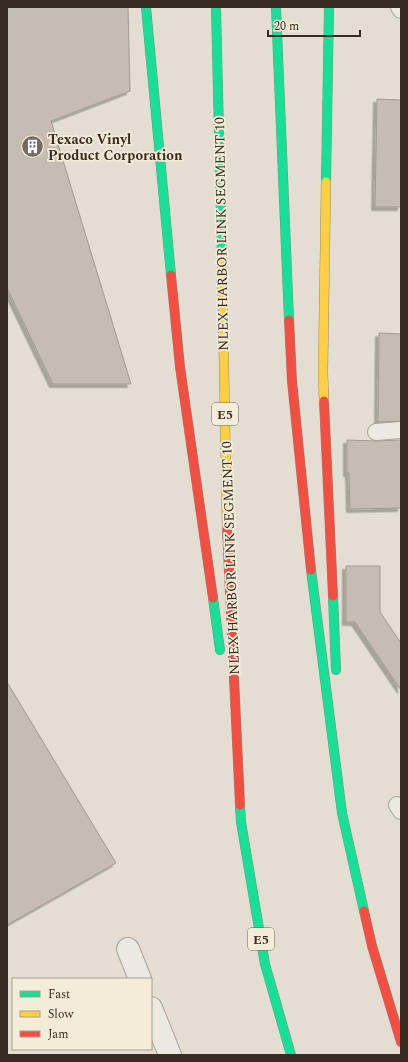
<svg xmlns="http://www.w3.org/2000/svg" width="408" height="1062" viewBox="0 0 408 1062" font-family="Spectral,serif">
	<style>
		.building { fill: #c6bdb2; stroke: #a39a90; filter: url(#shadow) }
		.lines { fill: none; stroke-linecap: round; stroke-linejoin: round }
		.lane-casing { stroke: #a9a399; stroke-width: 18 }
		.street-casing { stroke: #a9a399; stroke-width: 24 }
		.fast-casing { stroke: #8e8980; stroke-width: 10 }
		.slow-casing { stroke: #8e8980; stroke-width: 10 }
		.jam-casing { stroke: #8e8980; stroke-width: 10 }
		.lane { stroke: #ece9e1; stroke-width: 16 }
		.street { stroke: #ece9e1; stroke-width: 22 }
		.fast { stroke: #16e098; stroke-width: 9 }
		.slow { stroke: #ffcf43; stroke-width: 9 }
		.jam { stroke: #f24e42; stroke-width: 9 }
		.labels { text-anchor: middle; stroke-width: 3.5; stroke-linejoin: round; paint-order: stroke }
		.shield { fill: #f3ecd8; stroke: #6f6658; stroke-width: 1 }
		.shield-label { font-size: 13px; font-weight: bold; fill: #372c21 }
		.poi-label { font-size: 14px; font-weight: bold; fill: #372c21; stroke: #f3ecd8; text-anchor: start }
		.street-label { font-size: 14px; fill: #372c21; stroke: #f3ecd8 }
	</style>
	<defs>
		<filter id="shadow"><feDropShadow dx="-3.5" dy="3.5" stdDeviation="0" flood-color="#0004"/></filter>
	</defs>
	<rect width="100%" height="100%" fill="#e3ded1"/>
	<g class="building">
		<path d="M 7,7 L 128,7 L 130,91 L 51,121 L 131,384 L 53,384 L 7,288 Z"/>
		<path d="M 377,99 L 401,100 L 401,207 L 375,207 Z"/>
		<path d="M 379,333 L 401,334 L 401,421 L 378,422 Z"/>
		<path d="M 347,440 L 377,441 L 401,440 L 401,508 L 350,509 L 349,473 L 347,473 Z"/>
		<path d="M 346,566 L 380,566 L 380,612 L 401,643 L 401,690 L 355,622 L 346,622 Z"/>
		<path d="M 7,682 L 116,863 L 7,925 Z"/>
	</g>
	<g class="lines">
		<defs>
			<g id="lane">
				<path d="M 399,7 L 401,10"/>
				<path d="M 376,432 L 401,430"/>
				<path d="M 397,805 L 401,811"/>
			</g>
			<g id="street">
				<path d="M 128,949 L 140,979"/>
				<path d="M 151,1008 L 170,1055"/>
			</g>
			<g id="fast">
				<path d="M 146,7 L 171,275"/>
				<path d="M 216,7 L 222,258"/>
				<path d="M 276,7 L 289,320"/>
				<path d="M 326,182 L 329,7"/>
				<path d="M 311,570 L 342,813 L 364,911"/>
				<path d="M 333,596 L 336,670"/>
				<path d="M 213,598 L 220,650"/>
				<path d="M 240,805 L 241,822 L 265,964 L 291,1055"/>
			</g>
			<g id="slow">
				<path d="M 222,258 L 227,529"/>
				<path d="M 324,401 L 323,372 L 326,182"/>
			</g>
			<g id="jam">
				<path d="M 171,275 L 180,367 L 213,598"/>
				<path d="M 289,320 L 292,381 L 311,570"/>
				<path d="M 324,401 L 333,596"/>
				<path d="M 227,529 L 240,805"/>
				<path d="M 364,911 L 372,946 L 401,1042"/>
			</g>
		</defs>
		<use href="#lane" class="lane-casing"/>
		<use href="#street" class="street-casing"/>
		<use href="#fast" class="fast-casing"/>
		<use href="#slow" class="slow-casing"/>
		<use href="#jam" class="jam-casing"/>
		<use href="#lane" class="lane"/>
		<use href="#street" class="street"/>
		<use href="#fast" class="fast"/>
		<use href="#slow" class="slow"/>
		<use href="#jam" class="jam"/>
	</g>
	<defs>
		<symbol id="building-disc" viewBox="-11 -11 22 22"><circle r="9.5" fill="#736a5f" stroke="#f3ecd8"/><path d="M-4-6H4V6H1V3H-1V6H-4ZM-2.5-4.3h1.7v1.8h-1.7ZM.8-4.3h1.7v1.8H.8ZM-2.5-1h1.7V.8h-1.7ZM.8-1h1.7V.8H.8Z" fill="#fff"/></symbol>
	</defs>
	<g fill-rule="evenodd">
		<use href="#building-disc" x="20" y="134" width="25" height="25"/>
	</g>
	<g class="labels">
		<g class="shield">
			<rect x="212" y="403" width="26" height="22" rx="3"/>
			<rect x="248" y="928" width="26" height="22" rx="3"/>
		</g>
		<g class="shield-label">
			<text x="225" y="419">E5</text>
			<text x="261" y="944">E5</text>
		</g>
		<g class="poi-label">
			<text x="48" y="144">Texaco Vinyl<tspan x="48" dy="16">Product Corporation</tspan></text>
		</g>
		<g class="street-label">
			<text transform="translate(221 234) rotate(-91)" y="5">NLEX HARBOR LINK SEGMENT 10</text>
			<text transform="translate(230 558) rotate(-92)" y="5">NLEX HARBOR LINK SEGMENT 10</text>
		</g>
	</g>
	<rect width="408" height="1062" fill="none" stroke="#372c21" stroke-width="16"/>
	<rect x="12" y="978" width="140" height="72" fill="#f3ecd8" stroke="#a89f8f"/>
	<rect x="20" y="991" width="20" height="6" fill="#16e098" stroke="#a89f8f"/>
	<text x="48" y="998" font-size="12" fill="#372c21">Fast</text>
	<rect x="20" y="1011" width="20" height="6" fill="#ffcf43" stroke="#a89f8f"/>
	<text x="48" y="1018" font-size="12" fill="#372c21">Slow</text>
	<rect x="20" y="1031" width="20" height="6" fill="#f24e42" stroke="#a89f8f"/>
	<text x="48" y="1038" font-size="12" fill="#372c21">Jam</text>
	<path d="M268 30v6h92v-6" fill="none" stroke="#372c21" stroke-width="2"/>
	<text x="274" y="30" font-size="12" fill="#372c21" stroke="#f3ecd8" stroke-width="3" paint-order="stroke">20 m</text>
</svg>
